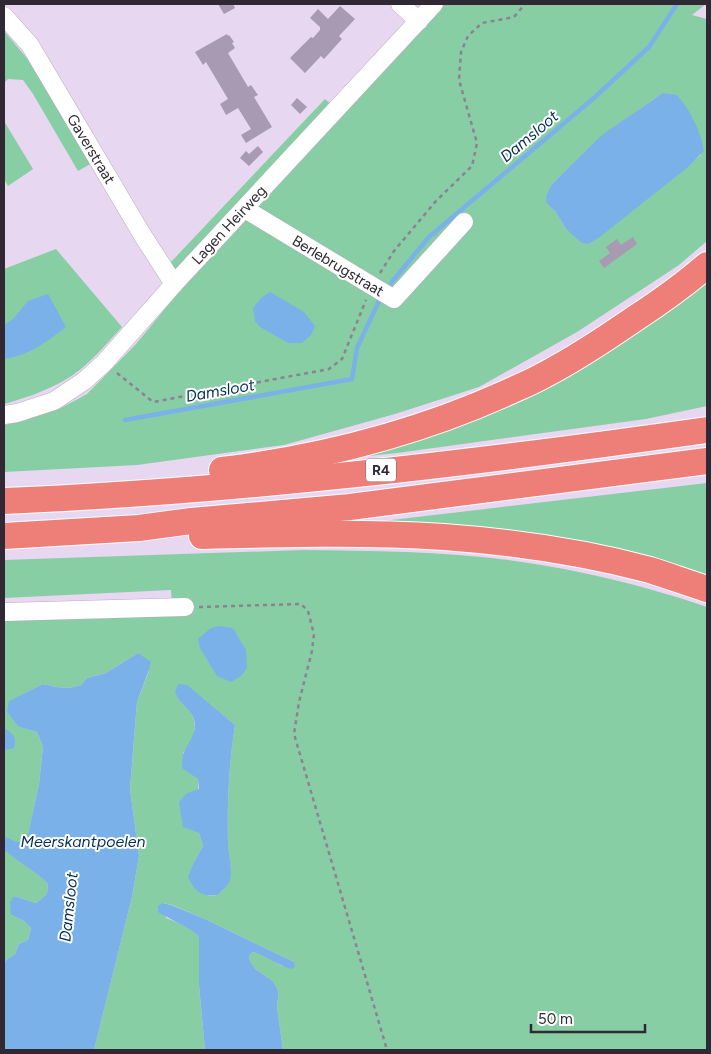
<svg xmlns="http://www.w3.org/2000/svg" width="711" height="1054" viewBox="0 0 711 1054" font-family="Figtree,sans-serif">
	<style>
		.green { fill: #87cea5; fill-rule: evenodd }
		.water { fill: #7ab1e9 }
		.lines { fill: none; stroke-linecap: round; stroke-linejoin: round }
		.stream { stroke: #7ab1e9; stroke-width: 4.5 }
		.building { fill: #a79ab2 }
		.minor-casing { stroke: #baaac1; stroke-width: 19 }
		.highway-casing { stroke: #fff; stroke-width: 28 }
		.path { stroke: #8d8193; stroke-width: 2.5; stroke-dasharray: 4 4; stroke-linecap: butt }
		.minor { stroke: #fff; stroke-width: 18 }
		.highway { stroke: #ee7f78; stroke-width: 26 }
		.labels { text-anchor: middle; stroke-width: 4; stroke-linejoin: round; paint-order: stroke }
		.shield { fill: #fff; stroke: #6e6970; stroke-width: 1 }
		.shield-label { font-size: 14px; font-weight: bold; fill: #302933 }
		.street-label { font-size: 15px; fill: #302933; stroke: #fff }
		.water-label { font-size: 16px; font-style: italic; fill: #052f52; stroke: #fff }
	</style>
	<rect width="100%" height="100%" fill="#e8d7f0"/>
	<g class="green">
		<path d="M 444,4 L 706,4 L 692,15 L 707,19 L 707,241 L 679,265 L 577,332 L 479,387 L 395,414 L 284,445 L 137,465 L 4,472 L 4,425 L 23,421 L 63,407 L 87,394 L 136,344 L 178,293 L 424,28 ZM 662,93 L 693,119 L 697,130 L 701,155 L 589,244 L 566,229 L 555,211 L 547,204 L 551,185 L 604,134 L 650,102 Z"/>
		<path d="M 4,31 L 30,62 L 94,162 L 78,171 L 33,94 L 23,80 L 8,79 L 4,83 Z"/>
		<path d="M 325,99 L 333,106 L 177,275 L 170,263 Z"/>
		<path d="M 4,121 L 33,169 L 8,186 L 4,179 Z"/>
		<path d="M 56,249 L 122,327 C 105,345 88,367 65,380 C 46,391 25,398 4,404 L 4,269 Z"/>
		<path d="M 707,277 L 707,406 L 646,419 L 397,453 L 329,460 L 379,448 Z"/>
		<path d="M 707,483 L 707,578 L 349,525 Z"/>
		<path d="M 303,550 C 373,551 445,551 515,561 C 581,570 645,586 707,607 L 707,1050 L 283,1050 C 281,1036 279,1021 277,1007 C 277,1002 279,996 278,991 C 273,974 251,974 249,956 L 253,952 L 264,955 L 282,966 L 294,962 L 205,919 L 172,905 L 163,903 L 166,918 L 189,927 L 199,936 L 199,985 L 205,1050 L 94,1050 L 132,897 L 139,856 L 130,789 L 137,702 L 149,671 L 138,653 L 106,673 L 87,678 L 81,685 L 70,688 L 56,687 L 43,684 L 10,701 L 19,727 L 37,732 L 43,747 L 39,784 L 26,845 L 14,842 L 4,836 L 4,620 L 173,616 L 171,590 L 4,598 L 4,560 ZM 175,692 L 208,703 L 235,725 C 229,763 227,803 228,842 C 228,855 233,867 229,880 C 228,886 222,891 218,895 L 209,896 L 194,862 L 203,846 L 199,833 L 198,779 L 183,753 C 191,742 199,730 192,715 C 188,707 180,703 175,692 Z"/>
		<path d="M 6,850 C 20,862 35,871 48,884 L 47,894 L 36,903 L 14,896 L 11,915 L 24,921 L 31,928 L 28,940 L 19,944 L 15,954 L 6,960 L 4,966 L 4,851 Z"/>
	</g>
	<g class="water">
		<path d="M 662,93 L 677,95 C 690,110 701,131 704,151 L 688,167 L 601,236 L 589,244 L 582,243 L 566,229 L 555,211 L 547,204 L 546,197 L 551,185 L 603,134 L 650,102 Z"/>
		<path d="M 270,292 L 304,312 L 315,326 L 311,335 L 302,343 L 288,343 L 260,327 L 255,321 L 253,308 L 261,298 Z"/>
		<path d="M 48,294 L 66,327 C 45,343 30,355 4,359 L 4,325 L 13,319 L 28,301 Z"/>
		<path d="M 219,626 L 233,628 L 246,650 L 247,668 L 241,676 L 231,682 L 217,676 L 200,648 L 198,639 L 211,628 Z"/>
		<path d="M 138,653 L 151,662 L 149,670 L 137,702 L 130,789 L 139,856 L 132,897 L 94,1050 L 4,1050 L 4,966 L 6,960 L 15,954 L 19,944 L 28,940 L 31,928 L 24,921 L 11,915 L 10,902 L 14,896 L 36,903 L 47,894 L 48,884 C 35,871 20,863 6,851 L 4,851 L 4,836 L 14,841 L 26,844 L 39,784 L 43,747 L 37,732 L 19,727 L 7,712 L 9,701 L 43,684 L 56,687 L 70,688 L 81,685 L 87,678 L 106,673 Z"/>
		<path d="M 178,684 L 187,685 L 235,725 C 229,763 227,803 228,841 C 228,854 233,867 230,880 C 228,886 222,891 218,895 C 201,897 195,892 188,877 L 194,862 L 203,846 L 199,833 L 183,827 L 179,802 L 187,793 L 199,789 L 198,779 L 182,768 C 182,763 182,756 184,752 C 190,739 200,730 192,715 C 187,706 179,703 175,692 Z"/>
		<path d="M 4,728 C 13,734 17,736 14,748 L 4,750 Z"/>
		<path d="M 163,903 L 171,905 L 205,919 L 294,962 L 295,967 L 291,969 C 277,965 267,956 253,952 L 249,956 C 251,974 274,974 278,991 C 279,996 277,1002 277,1007 C 279,1021 281,1036 283,1050 L 205,1050 L 199,985 L 199,936 C 185,924 172,921 158,912 L 158,906 Z"/>
	</g>
	<g class="lines">
		<g class="stream">
			<path d="M 391,283 L 429,237 L 594,98 L 649,47 L 677,4"/>
			<path d="M 125,420 L 352,379 L 357,348 L 380,299"/>
		</g>
	</g>
	<g class="building">
		<path d="M 218,4 L 233,4 L 235,8 L 224,14 Z"/>
		<path d="M 340,6 L 355,19 L 339,36 L 342,39 L 324,59 L 321,56 L 305,73 L 290,58 L 311,37 L 313,38 L 320,30 L 320,27 L 310,18 L 318,9 L 328,19 Z"/>
		<path d="M 227,34 L 228,36 L 229,35 L 234,42 L 232,43 L 235,48 L 228,53 L 248,87 L 251,85 L 258,95 L 254,97 L 272,127 L 246,143 L 241,135 L 251,129 L 238,108 L 226,115 L 220,104 L 228,99 L 206,62 L 203,65 L 195,52 Z"/>
		<path d="M 297,98 L 307,107 L 300,114 L 291,105 Z"/>
		<path d="M 258,146 L 263,152 L 249,166 L 240,158 L 246,151 L 249,154 Z"/>
		<path d="M 633,237 L 637,244 L 604,268 L 599,261 L 610,253 L 606,247 L 617,239 L 621,245 Z"/>
	</g>
	<g class="lines">
		<defs>
			<g id="minor">
				<path d="M 400,4 L 419,21"/>
				<path d="M 4,16 L 30,45 L 143,236 L 174,284"/>
				<path d="M 245,209 L 394,299 L 464,222"/>
				<path d="M 4,415 L 17,413 L 54,401 L 84,381 L 104,363 L 174,284 L 434,4"/>
				<path d="M 4,612 L 185,607"/>
			</g>
			<g id="highway">
				<path d="M 222,470 C 319,458 417,433 506,393 C 519,387 532,382 544,375 C 575,359 605,339 634,319 C 660,302 684,285 707,265"/>
				<path d="M 4,501 C 239,491 474,463 707,430"/>
				<path d="M 4,536 L 139,528 L 191,521 L 350,507 L 707,461"/>
				<path d="M 202,536 C 283,534 363,532 444,537 C 513,542 583,552 650,570 C 669,576 688,583 707,589"/>
			</g>
		</defs>
		<use href="#minor" class="minor-casing"/>
		<use href="#highway" class="highway-casing"/>
		<g class="path">
			<path d="M 380,273 L 394,251 L 436,201 L 472,166 L 477,143 L 459,80 L 461,52 L 468,36 L 482,23 L 514,17 L 525,4"/>
			<path d="M 117,373 L 153,402 L 329,369 L 342,359 L 366,300"/>
			<path d="M 199,607 L 301,604 L 308,611 L 314,634 L 312,651 L 299,702 L 294,734 L 387,1050"/>
		</g>
		<use href="#minor" class="minor"/>
		<use href="#highway" class="highway"/>
	</g>
	<g class="labels">
		<rect class="shield" x="366" y="458.5" width="30" height="23" rx="4"/>
		<g class="shield-label">
			<text x="381" y="475">R4</text>
		</g>
		<g class="street-label">
			<text transform="translate(91 149) rotate(59)" y="5">Gaverstraat</text>
			<text transform="translate(229 225) rotate(-47)" y="5">Lagen Heirweg</text>
			<text transform="translate(338 266) rotate(31)" y="5">Berlebrugstraat</text>
		</g>
		<g class="water-label">
			<text transform="translate(529 136) rotate(-40)" y="6">Damsloot</text>
			<text transform="translate(220 390) rotate(-10)" y="6">Damsloot</text>
			<text x="83" y="847">Meerskantpoelen</text>
			<text transform="translate(68 907) rotate(-84)" y="6">Damsloot</text>
		</g>
	</g>
	<rect width="711" height="1054" fill="none" stroke="#302933" stroke-width="10"/>
	<path d="M531 1024v8h114v-8" fill="none" stroke="#302933" stroke-width="2.5"/>
	<text x="538" y="1024" font-size="15" fill="#302933" stroke="#ffffff" stroke-width="4" paint-order="stroke">50 m</text>
</svg>
